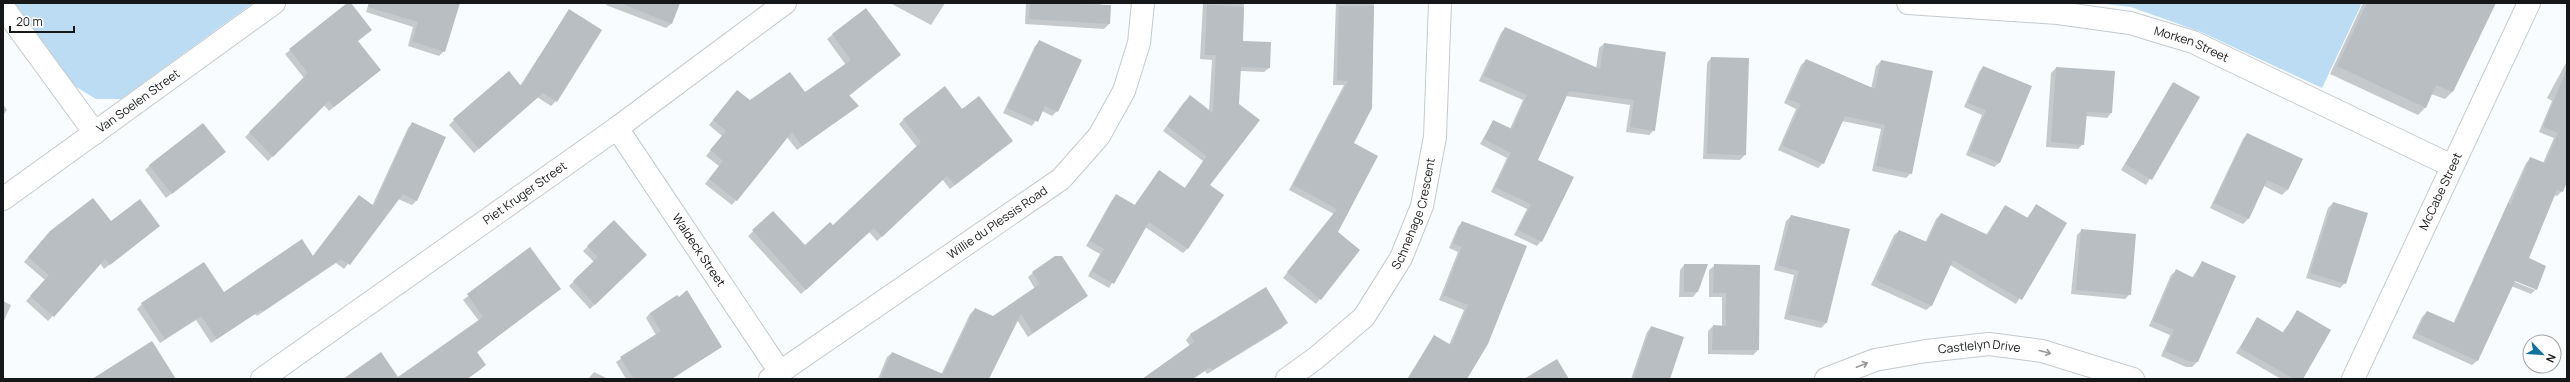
<svg xmlns="http://www.w3.org/2000/svg" width="2570" height="382" viewBox="0 0 2570 382" font-family="Manrope,sans-serif">
	<style>
		.green { fill: #bbdcf2 }
		.shadow { fill: #0003; fill-rule: evenodd }
		.building { fill: #b8bec2 }
		.lines { fill: none; stroke-linecap: round; stroke-linejoin: round }
		.minor-casing { stroke: #c4cacf; stroke-width: 24 }
		.minor { stroke: #fff; stroke-width: 22 }
		.oneway { stroke: #969798 }
		.labels { text-anchor: middle; stroke-width: 3.5; stroke-linejoin: round; paint-order: stroke }
		.street-label { font-size: 12px; fill: #151719; stroke: #fff }
	</style>
	<rect width="100%" height="100%" fill="#f8fcff"/>
	<g class="green">
		<path d="M 14,3 L 253,3 L 121,99 L 96,99 L 73,85 Z"/>
		<path d="M 2097,3 L 2362,3 L 2322,88 L 2201,32 L 2131,7 Z"/>
	</g>
	<g class="shadow">
		<path d="M 350,3 L 357,41 L 380,70 L 329,111 L 324,105 L 268,161 L 245,137 L 304,78 L 285,54 Z"/>
		<path d="M 369,3 L 459,3 L 444,51 L 439,56 L 408,46 L 413,27 L 366,12 Z"/>
		<path d="M 607,3 L 679,3 L 671,24 L 666,28 L 606,5 Z"/>
		<path d="M 890,3 L 945,3 L 931,25 Z"/>
		<path d="M 1026,3 L 1092,3 L 1110,6 L 1109,24 L 1104,29 L 1025,24 Z"/>
		<path d="M 1203,3 L 1244,3 L 1242,42 L 1269,68 L 1264,72 L 1240,71 L 1209,185 L 1188,248 L 1183,253 L 1145,227 L 1109,288 L 1088,276 L 1100,254 L 1086,246 L 1112,200 L 1116,196 L 1134,206 L 1159,171 L 1184,189 L 1203,161 L 1163,131 L 1185,101 L 1209,111 L 1212,60 L 1200,59 Z"/>
		<path d="M 1336,3 L 1374,3 L 1371,107 L 1352,143 L 1337,232 L 1320,299 L 1316,304 L 1283,278 L 1334,214 L 1289,190 L 1344,85 L 1333,85 Z"/>
		<path d="M 2363,3 L 2494,3 L 2453,91 L 2445,99 L 2431,94 L 2426,107 L 2418,115 L 2330,74 Z"/>
		<path d="M 866,9 L 900,55 L 849,96 L 857,106 L 797,150 L 787,137 L 732,205 L 705,184 L 719,166 L 706,156 L 722,136 L 709,125 L 732,96 L 737,91 L 750,102 L 804,94 L 846,65 L 827,39 Z"/>
		<path d="M 569,10 L 556,101 L 551,106 L 537,97 L 474,153 L 449,125 L 454,120 L 520,86 Z"/>
		<path d="M 1505,28 L 1596,69 L 1599,48 L 1604,44 L 1654,130 L 1649,135 L 1626,132 L 1630,105 L 1566,96 L 1537,160 L 1541,241 L 1537,246 L 1514,235 L 1527,209 L 1491,192 L 1507,158 L 1480,144 L 1493,121 L 1510,129 L 1523,100 L 1479,81 L 1501,33 Z"/>
		<path d="M 1040,41 L 1057,111 L 1052,116 L 1042,111 L 1032,126 L 1003,113 L 1035,46 Z"/>
		<path d="M 1711,58 L 1748,59 L 1745,155 L 1740,160 L 1703,159 L 1707,63 Z"/>
		<path d="M 1806,60 L 1871,89 L 1876,66 L 1881,61 L 1911,173 L 1906,178 L 1872,171 L 1881,129 L 1842,121 L 1823,163 L 1818,168 L 1778,150 L 1796,109 L 1784,103 L 1801,65 Z"/>
		<path d="M 2567,61 L 2567,180 L 2562,191 L 2557,196 L 2554,195 L 2528,259 L 2536,289 L 2531,294 L 2511,286 L 2477,361 L 2472,365 L 2412,338 L 2422,317 L 2427,312 L 2453,324 L 2526,163 L 2531,158 L 2543,163 L 2554,138 L 2539,132 L 2552,101 L 2547,98 ZM 2511,278 L 2535,288 L 2535,290 L 2510,280 Z"/>
		<path d="M 1983,67 L 2030,86 L 1999,163 L 1994,167 L 1966,155 L 1982,115 L 1964,107 L 1979,72 Z"/>
		<path d="M 2056,68 L 2114,72 L 2111,113 L 2107,118 L 2085,116 L 2083,144 L 2078,149 L 2046,147 L 2051,73 Z"/>
		<path d="M 2174,83 L 2199,98 L 2146,185 L 2121,170 Z"/>
		<path d="M 3,104 L 7,110 L 3,115 Z"/>
		<path d="M 962,110 L 1007,145 L 950,189 L 942,179 L 877,241 L 869,232 L 801,294 L 748,236 L 773,212 L 805,247 L 833,227 L 917,147 L 899,124 L 904,119 Z"/>
		<path d="M 413,123 L 417,200 L 412,205 L 398,199 L 344,269 L 336,263 L 257,316 L 255,314 L 211,343 L 196,320 L 160,343 L 137,309 L 142,304 L 224,293 L 312,257 L 359,196 L 372,206 L 408,128 Z"/>
		<path d="M 2247,134 L 2302,160 L 2287,190 L 2282,195 L 2264,186 L 2248,219 L 2243,224 L 2210,208 L 2243,139 Z"/>
		<path d="M 224,152 L 166,198 L 145,170 L 150,165 Z"/>
		<path d="M 2333,203 L 2345,283 L 2340,288 L 2306,278 L 2328,208 Z"/>
		<path d="M 2005,206 L 2026,219 L 2036,206 L 2066,223 L 2016,304 L 1950,265 L 1931,306 L 1926,310 L 1871,285 L 1894,235 L 1899,231 L 1925,243 L 1936,219 L 1941,214 L 1986,235 Z"/>
		<path d="M 1791,216 L 1849,230 L 1826,323 L 1821,328 L 1784,319 L 1794,275 L 1774,270 L 1786,221 Z"/>
		<path d="M 613,222 L 646,255 L 590,309 L 569,286 L 594,262 L 583,251 Z"/>
		<path d="M 1462,222 L 1525,247 L 1466,379 L 1407,379 L 1434,336 L 1449,345 L 1464,310 L 1439,300 L 1458,252 L 1449,248 L 1458,227 Z"/>
		<path d="M 111,223 L 159,226 L 104,269 L 100,263 L 48,321 L 26,301 L 45,280 L 24,262 L 45,238 Z"/>
		<path d="M 2082,230 L 2130,294 L 2125,299 L 2071,294 L 2077,235 Z"/>
		<path d="M 529,248 L 560,289 L 476,353 L 485,365 L 480,370 L 467,379 L 354,379 L 398,379 L 479,321 L 463,300 Z"/>
		<path d="M 2202,262 L 2197,362 L 2192,367 L 2186,367 L 2161,356 L 2170,335 L 2149,326 L 2171,275 L 2176,271 L 2192,278 Z"/>
		<path d="M 1684,265 L 1697,292 L 1693,297 L 1679,297 L 1680,270 Z"/>
		<path d="M 1714,266 L 1759,266 L 1758,350 L 1753,355 L 1708,354 L 1708,331 L 1713,326 L 1722,327 L 1722,297 L 1709,297 L 1709,270 Z"/>
		<path d="M 1033,273 L 1087,296 L 1028,337 L 1017,320 L 988,379 L 939,379 L 970,314 L 975,309 L 993,317 L 1035,289 L 1028,277 Z"/>
		<path d="M 1265,289 L 1286,323 L 1282,328 L 1207,374 L 1205,371 L 1193,379 L 1143,379 L 1190,346 L 1186,340 L 1190,335 Z"/>
		<path d="M 3,301 L 11,305 L 3,323 Z"/>
		<path d="M 2297,312 L 2302,379 L 2281,379 L 2236,353 L 2257,319 L 2282,333 Z"/>
		<path d="M 650,313 L 721,347 L 672,379 L 626,379 L 616,362 L 656,335 L 646,318 Z"/>
		<path d="M 1652,327 L 1669,379 L 1631,379 L 1647,332 Z"/>
		<path d="M 892,353 L 935,379 L 878,379 L 887,357 Z"/>
		<path d="M 594,372 L 608,379 L 588,379 Z"/>
	</g>
	<g class="building">
		<path d="M 347,3 L 351,3 L 372,30 L 358,41 L 381,70 L 334,107 L 329,101 L 273,157 L 249,132 L 308,73 L 289,49 Z"/>
		<path d="M 369,3 L 460,3 L 445,52 L 412,41 L 418,22 L 368,7 Z"/>
		<path d="M 620,3 L 680,3 L 672,24 Z"/>
		<path d="M 1030,3 L 1111,5 L 1110,24 L 1029,19 Z"/>
		<path d="M 2367,3 L 2496,3 L 2453,92 L 2436,85 L 2426,108 L 2337,66 Z"/>
		<path d="M 1207,5 L 1244,7 L 1243,41 L 1271,42 L 1270,68 L 1241,67 L 1239,104 L 1260,120 L 1210,185 L 1224,195 L 1188,249 L 1149,222 L 1114,284 L 1092,271 L 1104,249 L 1090,241 L 1116,194 L 1135,205 L 1159,170 L 1185,188 L 1207,156 L 1167,126 L 1190,95 L 1213,113 L 1216,55 L 1205,55 Z"/>
		<path d="M 1339,6 L 1374,6 L 1372,108 L 1354,143 L 1378,156 L 1338,232 L 1360,250 L 1321,300 L 1287,272 L 1337,209 L 1293,185 L 1348,81 L 1337,80 Z"/>
		<path d="M 866,8 L 901,55 L 849,95 L 859,106 L 802,146 L 792,132 L 737,201 L 709,179 L 723,161 L 710,150 L 726,131 L 713,120 L 737,90 L 750,100 L 790,72 L 805,92 L 851,60 L 832,34 Z"/>
		<path d="M 569,9 L 602,30 L 557,102 L 543,93 L 479,149 L 453,119 L 509,71 L 521,86 Z"/>
		<path d="M 1505,27 L 1600,69 L 1604,43 L 1666,52 L 1655,131 L 1630,127 L 1634,100 L 1569,91 L 1538,160 L 1574,177 L 1542,242 L 1518,230 L 1531,204 L 1495,187 L 1511,153 L 1484,139 L 1493,120 L 1512,129 L 1527,95 L 1484,76 Z"/>
		<path d="M 1039,40 L 1082,60 L 1058,112 L 1045,106 L 1038,122 L 1007,108 Z"/>
		<path d="M 1711,57 L 1749,58 L 1746,155 L 1707,154 Z"/>
		<path d="M 1806,59 L 1875,89 L 1881,60 L 1933,71 L 1912,174 L 1876,166 L 1885,125 L 1845,116 L 1824,164 L 1782,145 L 1801,104 L 1788,99 Z"/>
		<path d="M 1983,66 L 2032,86 L 2000,163 L 1970,151 L 1986,110 L 1968,103 Z"/>
		<path d="M 2056,67 L 2115,71 L 2112,113 L 2087,112 L 2084,145 L 2051,142 Z"/>
		<path d="M 2566,71 L 2567,182 L 2563,192 L 2557,190 L 2529,258 L 2546,266 L 2537,290 L 2515,281 L 2478,361 L 2416,333 L 2427,311 L 2455,323 L 2508,203 L 2511,204 L 2530,157 L 2545,163 L 2558,133 L 2543,127 Z"/>
		<path d="M 2173,82 L 2200,97 L 2152,180 L 2125,164 Z"/>
		<path d="M 945,86 L 962,109 L 979,96 L 1013,141 L 955,185 L 947,176 L 882,237 L 874,228 L 806,290 L 752,230 L 773,211 L 805,245 L 830,222 L 833,225 L 921,142 L 903,119 Z"/>
		<path d="M 412,122 L 446,137 L 417,201 L 403,194 L 350,265 L 341,259 L 262,312 L 261,310 L 217,339 L 201,316 L 165,339 L 141,303 L 204,262 L 224,292 L 302,239 L 313,256 L 359,195 L 374,206 Z"/>
		<path d="M 203,123 L 226,152 L 172,194 L 149,165 Z"/>
		<path d="M 2247,133 L 2303,159 L 2288,190 L 2267,180 L 2249,219 L 2214,203 Z"/>
		<path d="M 93,198 L 111,221 L 140,199 L 160,226 L 110,265 L 105,259 L 54,317 L 30,296 L 49,275 L 28,257 L 50,231 Z"/>
		<path d="M 2333,202 L 2368,213 L 2346,284 L 2310,273 Z"/>
		<path d="M 2036,204 L 2067,223 L 2022,300 L 1953,260 L 1932,306 L 1876,280 L 1899,230 L 1927,242 L 1941,213 L 1988,235 L 2005,205 L 2028,218 Z"/>
		<path d="M 1791,215 L 1850,229 L 1827,323 L 1788,314 L 1799,271 L 1778,265 Z"/>
		<path d="M 614,220 L 647,255 L 595,305 L 573,281 L 598,257 L 587,246 Z"/>
		<path d="M 1462,221 L 1527,246 L 1488,344 L 1467,379 L 1408,379 L 1434,335 L 1451,345 L 1468,305 L 1443,295 L 1462,247 L 1453,243 Z"/>
		<path d="M 2081,229 L 2136,234 L 2131,295 L 2076,290 Z"/>
		<path d="M 530,247 L 561,289 L 477,352 L 486,365 L 467,379 L 343,379 L 381,352 L 398,377 L 483,317 L 467,294 Z"/>
		<path d="M 1055,256 L 1062,256 L 1088,296 L 1033,333 L 1021,314 L 989,379 L 880,379 L 892,352 L 943,374 L 975,308 L 993,316 L 1040,284 L 1032,272 Z"/>
		<path d="M 2202,261 L 2236,276 L 2198,362 L 2191,362 L 2165,351 L 2174,330 L 2153,321 L 2176,269 L 2194,278 Z"/>
		<path d="M 1684,264 L 1708,264 L 1698,292 L 1684,292 Z"/>
		<path d="M 1714,264 L 1760,265 L 1759,350 L 1712,350 L 1713,325 L 1726,326 L 1726,293 L 1713,293 Z"/>
		<path d="M 1266,287 L 1288,323 L 1212,370 L 1210,367 L 1192,379 L 1142,379 L 1194,342 L 1190,334 Z"/>
		<path d="M 687,290 L 722,347 L 671,379 L 634,379 L 620,357 L 661,331 L 650,313 L 677,295 L 679,297 Z"/>
		<path d="M 2297,310 L 2331,330 L 2303,379 L 2294,379 L 2240,348 L 2257,317 L 2284,333 Z"/>
		<path d="M 1651,326 L 1684,337 L 1670,379 L 1633,379 Z"/>
		<path d="M 152,341 L 176,379 L 92,379 Z"/>
		<path d="M 1557,359 L 1569,379 L 1524,379 Z"/>
	</g>
	<g class="lines">
		<defs>
			<g id="minor">
				<path id="s1" d="M 1908,3 L 2058,13 L 2130,23 L 2193,42 L 2452,166"/>
				<path d="M 3,7 L 95,133"/>
				<path id="s2" d="M 617,128 L 780,372"/>
				<path id="s3" d="M 3,199 L 274,3"/>
				<path id="s4" d="M 262,379 L 617,128 L 785,3"/>
				<path id="s5" d="M 770,379 L 1061,179 L 1099,136 L 1124,91 L 1139,43 L 1143,3"/>
				<path id="s6" d="M 1287,379 L 1316,358 L 1364,317 L 1401,258 L 1422,206 L 1435,137 L 1440,3"/>
				<path id="s7" d="M 1826,379 L 1875,360 L 1926,351 L 1989,344 L 2042,351 L 2133,379"/>
				<path id="s8" d="M 2353,379 L 2529,3"/>
			</g>
		</defs>
		<use href="#minor" class="minor-casing"/>
		<use href="#minor" class="minor"/>
	</g>
	<defs><path id="oneway-shaft" d="M-6 0H5M1.5-3L5.5 0L1.5 3" fill="none" stroke-width="1.6" stroke-linecap="round" stroke-linejoin="round"/></defs>
	<g class="oneway">
		<use href="#oneway-shaft" transform="translate(2045 352) rotate(15)"/>
		<use href="#oneway-shaft" transform="translate(1862 365) rotate(-21)"/>
	</g>
	<g class="labels">
		<g class="street-label">
			<text dy="4" stroke="none"><textPath href="#s1" startOffset="288">Morken Street</textPath></text>
			<text dy="4" stroke="none"><textPath href="#s3" startOffset="167">Van Soelen Street</textPath></text>
			<text dy="4" stroke="none"><textPath href="#s8" startOffset="207">McCabe Street</textPath></text>
			<text dy="4" stroke="none"><textPath href="#s4" startOffset="322">Piet Kruger Street</textPath></text>
			<text dy="4" stroke="none"><textPath href="#s6" startOffset="215">Schnehage Crescent</textPath></text>
			<text dy="4" stroke="none"><textPath href="#s5" startOffset="276">Willie du Plessis Road</textPath></text>
			<text dy="4" stroke="none"><textPath href="#s2" startOffset="147">Waldeck Street</textPath></text>
			<text dy="4" stroke="none"><textPath href="#s7" startOffset="158">Castlelyn Drive</textPath></text>
		</g>
	</g>
	<rect width="2570" height="382" fill="none" stroke="#151719" stroke-width="8"/>
	<g transform="translate(2542 354) rotate(115)"><circle r="19" fill="#ffffff" stroke="#a1a2a3"/>
	<path d="M0-3L7 15L0 10L-7 15Z" fill="#12709e"/>
	<text y="-6" font-size="11" font-weight="bold" text-anchor="middle" fill="#151719">N</text>
	</g>
	<path d="M10 26v6h64v-6" fill="none" stroke="#151719" stroke-width="2"/>
	<text x="16" y="26" font-size="12" fill="#151719" stroke="#ffffff" stroke-width="3" paint-order="stroke">20 m</text>
</svg>
